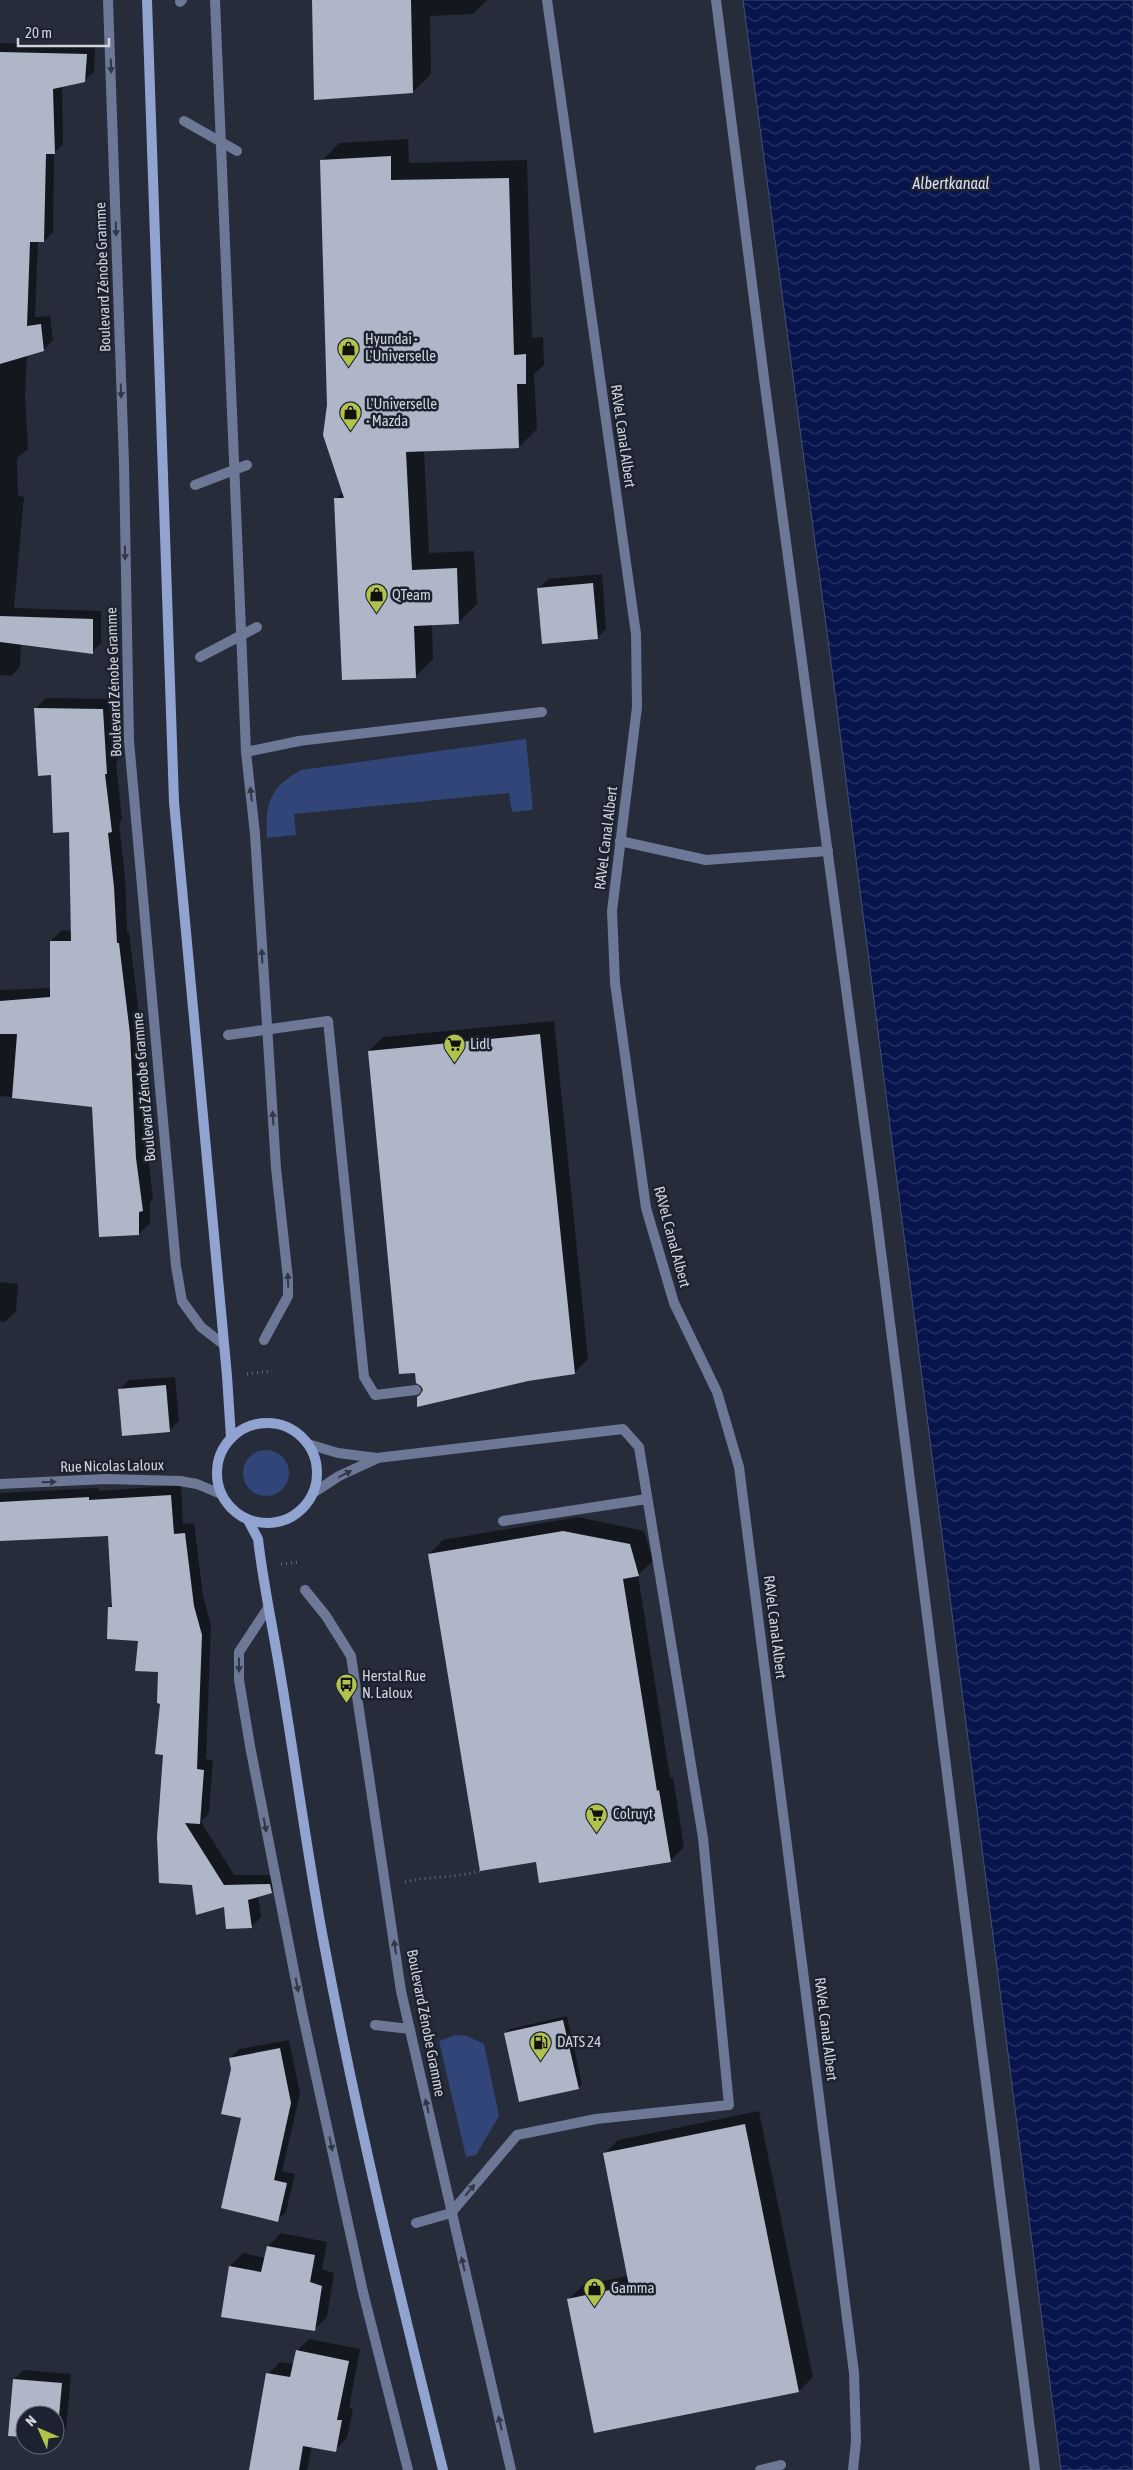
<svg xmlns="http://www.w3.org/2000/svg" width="1133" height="2470" viewBox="0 0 1133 2470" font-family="'Asap Condensed',sans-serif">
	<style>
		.green { fill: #324579 }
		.water { fill: url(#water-waves); stroke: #434e77 }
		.shadow { fill: #0007 }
		.building { fill: #aeb6c7 }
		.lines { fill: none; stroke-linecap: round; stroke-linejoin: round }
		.path { stroke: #656a75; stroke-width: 3; stroke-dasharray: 1 4; stroke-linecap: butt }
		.lane { stroke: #6c7895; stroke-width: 10 }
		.street { stroke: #6c7895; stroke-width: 10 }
		.secondary { stroke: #90a3d1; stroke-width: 10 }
		.oneway { fill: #303848 }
		.labels { text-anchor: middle; stroke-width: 5; stroke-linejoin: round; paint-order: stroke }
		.street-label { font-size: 15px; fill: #cfd3dc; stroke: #1c222f }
		.poi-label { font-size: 15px; fill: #cfd3dc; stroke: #1c222f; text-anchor: start }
		.water-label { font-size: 16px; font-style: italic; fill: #d8e0f3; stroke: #1c222f }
	</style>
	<defs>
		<pattern id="water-waves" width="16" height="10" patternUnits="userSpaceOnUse" patternTransform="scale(1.25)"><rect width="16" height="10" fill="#07154c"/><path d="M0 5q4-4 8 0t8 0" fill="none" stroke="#2a3665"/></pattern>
	</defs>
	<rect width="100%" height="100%" fill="#262c39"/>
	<g class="green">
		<path d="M 526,739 L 533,810 L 512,812 L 509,793 L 294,814 L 296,835 L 267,838 C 265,804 269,788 301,770 Z"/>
		<circle cx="266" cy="1473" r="23"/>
		<path d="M 456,2035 L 467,2036 L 484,2044 L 499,2116 L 476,2155 L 466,2157 L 439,2041 Z"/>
	</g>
	<path class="water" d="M 743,0 L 1133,0 L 1133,2470 L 1061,2470 L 832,670 Z"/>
	<g class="shadow">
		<path d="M 313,0 L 487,0 L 473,14 L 430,16 L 431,74 L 413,92 Z"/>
		<path d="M 0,43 L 95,46 L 94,72 L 84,81 L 62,86 L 63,144 L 54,153 L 53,232 L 44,241 L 38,241 L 35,317 L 50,316 L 53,340 L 43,350 L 27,355 L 25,396 L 28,449 L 17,458 L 18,496 L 24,497 L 14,608 L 101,611 L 101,643 L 92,652 L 21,643 L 20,667 L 11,676 L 0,675 Z"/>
		<path d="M 408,139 L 409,163 L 527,160 L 532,338 L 543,337 L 544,365 L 534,374 L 537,429 L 519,447 L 424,450 L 429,553 L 474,551 L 477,604 L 459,622 L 432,624 L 433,659 L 415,677 L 336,499 L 343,491 L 329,405 L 322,161 L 339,143 Z"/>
		<path d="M 602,574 L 606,629 L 597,638 L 539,588 L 548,579 Z"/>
		<path d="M 46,698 L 113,699 L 118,761 L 116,763 L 122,819 L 119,823 L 125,876 L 127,932 L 129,932 L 140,1022 L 147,1146 L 153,1199 L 150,1202 L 150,1223 L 139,1234 L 93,1105 L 0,1096 L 0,990 L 51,988 L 51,941 L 62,930 L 72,931 L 70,831 L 35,709 Z"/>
		<path d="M 554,1021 L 588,1359 L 574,1373 L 423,1392 L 369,1051 L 383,1037 Z"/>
		<path d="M 0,1282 L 18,1284 L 16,1311 L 5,1322 L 0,1321 Z"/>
		<path d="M 175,1377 L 179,1421 L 169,1431 L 119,1390 L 129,1380 Z"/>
		<path d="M 181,1485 L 183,1524 L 194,1523 L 203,1596 L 211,1625 L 206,1759 L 213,1760 L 209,1813 L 201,1822 L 234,1875 L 280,1875 L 281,1882 L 271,1892 L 258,1895 L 261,1917 L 251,1927 L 225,1905 L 193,1884 L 164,1754 L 159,1671 L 139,1640 L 109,1607 L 113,1603 L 109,1535 L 0,1540 L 0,1493 L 98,1488 L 99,1491 Z"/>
		<path d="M 578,1517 L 644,1531 L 653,1561 L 638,1575 L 670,1778 L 673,1777 L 684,1847 L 670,1861 L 429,1554 L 443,1540 Z"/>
		<path d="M 567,2016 L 582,2084 L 578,2088 L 505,2033 L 510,2029 Z"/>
		<path d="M 289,2040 L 300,2094 L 282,2171 L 295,2174 L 286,2212 L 277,2220 L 243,2117 L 231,2058 L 239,2049 Z"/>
		<path d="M 759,2111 L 813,2377 L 799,2391 L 569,2299 L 583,2285 L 628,2276 L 604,2154 L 618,2140 Z"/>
		<path d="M 281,2233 L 327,2242 L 322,2269 L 334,2273 L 327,2317 L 314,2330 L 222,2316 L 230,2266 L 243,2253 L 265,2258 L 268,2246 Z"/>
		<path d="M 309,2339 L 360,2349 L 349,2408 L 353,2409 L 347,2438 L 335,2450 L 312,2446 L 307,2470 L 250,2470 L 268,2374 L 280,2362 L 294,2364 L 297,2351 Z"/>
		<path d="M 24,2370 L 71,2374 L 66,2429 L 57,2438 L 55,2438 L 55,2415 L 25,2415 L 25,2436 L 14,2379 Z"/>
	</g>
	<g class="building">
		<path d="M 312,0 L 411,0 L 413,93 L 314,100 Z"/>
		<path d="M 0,52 L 87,54 L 85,82 L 53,89 L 55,154 L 46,154 L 44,242 L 30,242 L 27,326 L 41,324 L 44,351 L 0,364 Z"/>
		<path d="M 391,156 L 391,180 L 509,178 L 514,355 L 526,354 L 526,384 L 517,384 L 519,448 L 406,452 L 412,570 L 457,568 L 459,624 L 414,626 L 416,678 L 342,680 L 334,498 L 344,498 L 323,435 L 327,405 L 320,160 Z"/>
		<path d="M 593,583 L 598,639 L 542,644 L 537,588 Z"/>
		<path d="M 0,616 L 93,619 L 93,654 L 0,642 Z"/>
		<path d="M 34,708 L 103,709 L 107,774 L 105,774 L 112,832 L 108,833 L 114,887 L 117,943 L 119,943 L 130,1034 L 136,1158 L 143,1211 L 139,1212 L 139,1235 L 99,1237 L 92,1107 L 12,1098 L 17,1034 L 0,1034 L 0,1001 L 50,997 L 50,941 L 71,941 L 69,832 L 53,833 L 51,775 L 38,776 Z"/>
		<path d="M 540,1034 L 575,1374 L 528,1381 L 417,1407 L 417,1397 L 420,1395 L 423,1390 L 421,1386 L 416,1383 L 415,1373 L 399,1374 L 368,1051 Z"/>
		<path d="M 166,1385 L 170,1432 L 122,1436 L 118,1389 Z"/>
		<path d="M 171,1495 L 174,1534 L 185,1533 L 194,1606 L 202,1635 L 197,1769 L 204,1770 L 200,1824 L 185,1823 L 224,1885 L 270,1884 L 272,1893 L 248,1900 L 252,1928 L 226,1929 L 224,1907 L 196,1915 L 192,1885 L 159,1883 L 157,1837 L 163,1755 L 155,1754 L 160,1704 L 157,1703 L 158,1672 L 135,1671 L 138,1641 L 107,1639 L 108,1607 L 112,1607 L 108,1536 L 0,1541 L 0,1502 L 89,1497 L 89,1500 Z"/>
		<path d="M 563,1531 L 630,1544 L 639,1576 L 623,1579 L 657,1791 L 659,1790 L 671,1862 L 539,1883 L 536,1862 L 480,1871 L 428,1554 Z"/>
		<path d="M 563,2020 L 579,2089 L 519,2102 L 504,2033 Z"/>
		<path d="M 280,2048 L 291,2103 L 274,2180 L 287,2183 L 278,2222 L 221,2208 L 241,2118 L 221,2114 L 231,2069 L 229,2058 Z"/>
		<path d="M 745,2124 L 799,2392 L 594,2433 L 567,2299 L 629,2286 L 603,2153 Z"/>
		<path d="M 267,2246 L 315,2255 L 310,2282 L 322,2286 L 315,2331 L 221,2317 L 229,2266 L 261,2272 Z"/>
		<path d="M 296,2350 L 349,2361 L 337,2420 L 342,2420 L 336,2452 L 303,2446 L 299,2470 L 249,2470 L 266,2373 L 290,2377 Z"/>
		<path d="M 13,2379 L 62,2383 L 57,2439 L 55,2439 L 55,2415 L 25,2415 L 25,2437 L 8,2436 Z"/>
	</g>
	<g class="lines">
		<g class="path">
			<path d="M 247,1374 L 272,1371"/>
			<path d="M 281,1564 L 300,1562"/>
			<path d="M 405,1882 C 430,1876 455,1878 480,1871"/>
		</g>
		<g class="lane">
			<path d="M 108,0 L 124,463 L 129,741 L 176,1266 L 182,1301 L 201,1327 L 223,1344"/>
			<path d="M 215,0 L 246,752 L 255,834 L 276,1168 L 288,1279 L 288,1296 L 264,1340"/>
			<path d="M 547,0 L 636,634 L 637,707 L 612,911 L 615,983 L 646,1208 L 674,1303 L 717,1392 L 739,1467 L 854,2373 L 856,2441 L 853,2470"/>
			<path d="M 716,0 L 765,386 L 875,1204 L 1035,2470"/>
			<path d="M 180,2 L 182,0"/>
			<path d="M 184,121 L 237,151"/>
			<path d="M 195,485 L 247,465"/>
			<path d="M 200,657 L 257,627"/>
			<path d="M 246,752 L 299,741 L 542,712"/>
			<path d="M 620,841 L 706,860 L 828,851"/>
			<path d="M 228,1035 L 328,1021 L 364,1377 L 375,1395 L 416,1390"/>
			<path d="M 308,1444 L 338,1453 L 377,1458 L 623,1429 L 639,1447 L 703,1838 L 729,2105 L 596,2119 L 517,2135 L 451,2213 L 416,2223"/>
			<path d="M 313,1493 L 339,1476 L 376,1459"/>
			<path d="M 503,1521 L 647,1499"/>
			<path d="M 305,1590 L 326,1616 L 351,1656 L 401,1991 L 511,2470"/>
			<path d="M 268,1608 L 239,1652 L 239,1680 L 250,1746 L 302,2012 L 363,2292 L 408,2470"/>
			<path d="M 375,2025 L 410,2029"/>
			<path d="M 760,2470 L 781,2465"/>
		</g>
		<path class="street" d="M 0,1484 L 106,1479 L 180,1481 L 197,1484 L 221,1494"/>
		<g class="secondary">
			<path d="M 147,0 L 174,802 L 227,1376 L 231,1438"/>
			<circle cx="267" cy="1473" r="50"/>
			<path d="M 248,1520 L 258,1539 C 263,1582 272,1624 279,1666 C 295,1760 307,1855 325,1949 C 358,2124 400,2297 443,2470"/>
		</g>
	</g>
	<defs><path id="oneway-solid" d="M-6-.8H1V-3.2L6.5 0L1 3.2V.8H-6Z" transform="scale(1.25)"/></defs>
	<g class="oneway">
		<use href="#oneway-solid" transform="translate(111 66) rotate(88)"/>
		<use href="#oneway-solid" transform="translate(116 229) rotate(88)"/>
		<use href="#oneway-solid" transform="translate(121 391) rotate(88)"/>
		<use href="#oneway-solid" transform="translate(125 553) rotate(89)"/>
		<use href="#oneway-solid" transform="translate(251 794) rotate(-96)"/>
		<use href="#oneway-solid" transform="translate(262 956) rotate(-93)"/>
		<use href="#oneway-solid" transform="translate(273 1118) rotate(-94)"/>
		<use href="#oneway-solid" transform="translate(288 1280) rotate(-92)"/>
		<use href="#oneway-solid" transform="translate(345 1474) rotate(-27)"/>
		<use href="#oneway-solid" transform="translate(49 1482) rotate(-2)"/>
		<use href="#oneway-solid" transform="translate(239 1665) rotate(90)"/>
		<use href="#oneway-solid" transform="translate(265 1825) rotate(79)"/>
		<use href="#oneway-solid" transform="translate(395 1947) rotate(-98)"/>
		<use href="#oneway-solid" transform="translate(297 1985) rotate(79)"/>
		<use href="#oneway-solid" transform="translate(427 2106) rotate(-103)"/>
		<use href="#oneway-solid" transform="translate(331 2144) rotate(78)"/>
		<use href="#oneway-solid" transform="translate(470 2190) rotate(-50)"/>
		<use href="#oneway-solid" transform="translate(463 2264) rotate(-103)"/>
		<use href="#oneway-solid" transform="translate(500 2423) rotate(-103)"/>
	</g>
	<defs>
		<symbol id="shop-pin" viewBox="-11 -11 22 30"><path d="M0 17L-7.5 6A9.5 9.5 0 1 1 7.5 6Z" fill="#b2c34c" stroke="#1c222f"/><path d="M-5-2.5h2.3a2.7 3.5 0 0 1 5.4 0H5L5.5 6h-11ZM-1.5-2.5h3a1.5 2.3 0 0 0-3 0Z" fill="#111"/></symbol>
		<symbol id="supermarket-pin" viewBox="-11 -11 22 30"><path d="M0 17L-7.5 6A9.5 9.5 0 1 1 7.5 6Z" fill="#b2c34c" stroke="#1c222f"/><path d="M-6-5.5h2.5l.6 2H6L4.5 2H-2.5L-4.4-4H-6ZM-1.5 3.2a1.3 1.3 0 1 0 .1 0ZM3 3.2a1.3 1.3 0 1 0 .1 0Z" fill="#111"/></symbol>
		<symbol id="bus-pin" viewBox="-11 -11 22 30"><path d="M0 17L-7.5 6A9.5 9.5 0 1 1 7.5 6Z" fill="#b2c34c" stroke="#1c222f"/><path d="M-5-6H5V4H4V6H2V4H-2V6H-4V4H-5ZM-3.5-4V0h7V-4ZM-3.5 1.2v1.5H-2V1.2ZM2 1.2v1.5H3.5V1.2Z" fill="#111"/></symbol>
		<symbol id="fuel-pin" viewBox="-11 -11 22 30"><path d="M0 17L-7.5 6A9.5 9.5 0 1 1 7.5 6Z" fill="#b2c34c" stroke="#1c222f"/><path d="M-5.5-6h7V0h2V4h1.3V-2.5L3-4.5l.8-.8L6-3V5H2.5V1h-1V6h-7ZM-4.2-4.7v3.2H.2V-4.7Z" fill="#111"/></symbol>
	</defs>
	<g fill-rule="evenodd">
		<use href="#shop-pin" x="336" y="336" width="25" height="34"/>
		<use href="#shop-pin" x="338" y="400" width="25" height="34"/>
		<use href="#shop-pin" x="364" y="582" width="25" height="34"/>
		<use href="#supermarket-pin" x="442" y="1032" width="25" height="34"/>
		<use href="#bus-pin" x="334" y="1672" width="25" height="34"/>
		<use href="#supermarket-pin" x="584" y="1802" width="25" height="34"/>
		<use href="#fuel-pin" x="528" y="2030" width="25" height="34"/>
		<use href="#shop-pin" x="582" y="2276" width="25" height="34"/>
	</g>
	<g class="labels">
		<g class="street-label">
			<text transform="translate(103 277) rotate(-92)" y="5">Boulevard Zénobe Gramme</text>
			<text transform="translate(623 436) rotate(82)" y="5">RAVeL Canal Albert</text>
			<text transform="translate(114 682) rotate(-92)" y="5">Boulevard Zénobe Gramme</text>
			<text transform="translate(606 838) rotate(-83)" y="5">RAVeL Canal Albert</text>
			<text transform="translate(144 1087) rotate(-95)" y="5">Boulevard Zénobe Gramme</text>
			<text transform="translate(672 1237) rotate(75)" y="5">RAVeL Canal Albert</text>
			<text transform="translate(112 1466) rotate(-1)" y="5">Rue Nicolas Laloux</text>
			<text transform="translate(775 1627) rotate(83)" y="5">RAVeL Canal Albert</text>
			<text transform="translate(426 2023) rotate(79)" y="5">Boulevard Zénobe Gramme</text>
			<text transform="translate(826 2029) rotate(83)" y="5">RAVeL Canal Albert</text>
		</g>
		<g class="poi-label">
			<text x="365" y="344">Hyundai -<tspan x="365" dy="17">L'Universelle</tspan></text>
			<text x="366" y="409">L'Universelle<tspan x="366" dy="17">- Mazda</tspan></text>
			<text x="392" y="600">QTeam</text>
			<text x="470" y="1049">Lidl</text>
			<text x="362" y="1681">Herstal Rue<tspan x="362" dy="17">N. Laloux</tspan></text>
			<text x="613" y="1819">Colruyt</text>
			<text x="557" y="2047">DATS 24</text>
			<text x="611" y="2293">Gamma</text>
		</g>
		<g class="water-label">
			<text x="951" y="189">Albertkanaal</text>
		</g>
	</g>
	<g transform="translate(40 2430) rotate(315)"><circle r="24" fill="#1c222f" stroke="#646974"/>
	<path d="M0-4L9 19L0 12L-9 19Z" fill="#b2c34c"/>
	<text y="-8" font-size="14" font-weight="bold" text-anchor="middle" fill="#cfd3dc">N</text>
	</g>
	<path d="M18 38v8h91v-8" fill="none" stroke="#cfd3dc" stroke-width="2.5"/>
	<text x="25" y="38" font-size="15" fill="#cfd3dc" stroke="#1c222f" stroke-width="4" paint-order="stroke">20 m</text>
</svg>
